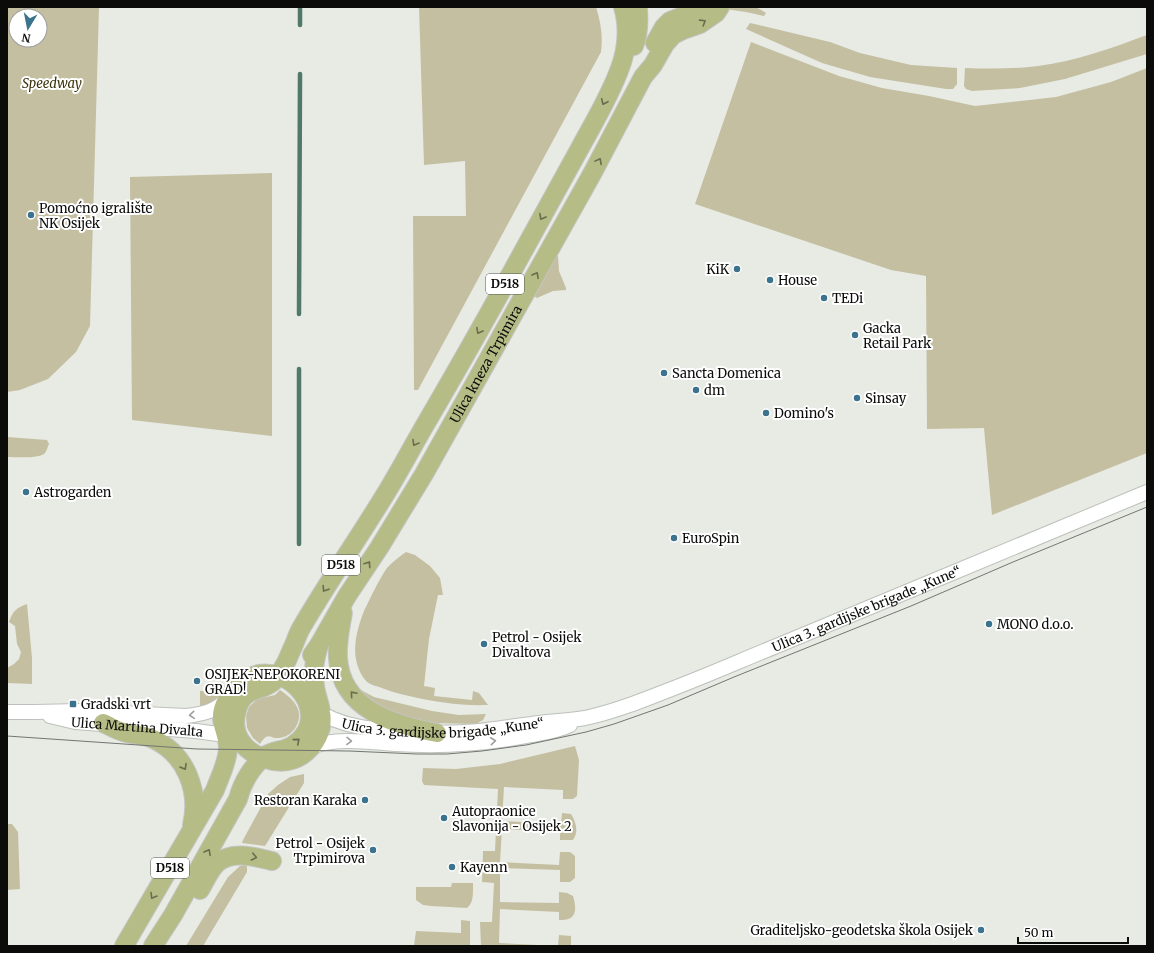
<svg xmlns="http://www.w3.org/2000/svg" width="1154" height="953" viewBox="0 0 1154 953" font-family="Merriweather,serif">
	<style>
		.green { fill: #c5bfa2; fill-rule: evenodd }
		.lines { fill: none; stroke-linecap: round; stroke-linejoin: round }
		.stream { stroke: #50786b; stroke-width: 4.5 }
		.minor-casing { stroke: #bdc1bb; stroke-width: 16 }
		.major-casing { stroke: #c4c5c4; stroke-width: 20 }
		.minor { stroke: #fff; stroke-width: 14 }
		.major { stroke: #b5bc85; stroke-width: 18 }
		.tram { stroke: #737671; stroke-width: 1 }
		.oneway { stroke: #686d4e }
		.oneway2 { stroke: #9d9e9d }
		.poi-dot { fill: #3b728d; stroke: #fff; stroke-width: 1.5 }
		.labels { text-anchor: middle; stroke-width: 4; stroke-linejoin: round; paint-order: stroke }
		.shield { fill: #fff; stroke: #545554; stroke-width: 1 }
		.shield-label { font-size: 12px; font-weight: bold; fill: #0b0c0a }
		.park-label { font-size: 13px; font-style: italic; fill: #3a3109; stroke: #fff }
		.poi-label { font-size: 13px; fill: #0b0c0a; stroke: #fff; text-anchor: start }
		.street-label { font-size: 13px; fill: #0b0c0a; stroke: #fff }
	</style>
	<rect width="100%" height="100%" fill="#e7ebe4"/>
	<g class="green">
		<path d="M 7,7 L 99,7 L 90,326 L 76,352 L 48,379 L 20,390 L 7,392 ZM 16,16 L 40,16 L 40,40 L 16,40 Z"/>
		<path d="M 419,7 L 596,7 C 601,23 603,36 601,52 L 418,390 L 414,390 L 413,216 L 466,216 L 465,161 L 424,165 Z"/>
		<path d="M 726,7 L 756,7 L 766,13 L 764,16 L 746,12 L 725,9 Z"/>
		<path d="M 750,23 L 830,42 L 860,53 L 911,65 L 957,68 L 957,84 L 953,89 L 946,89 L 870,77 L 822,63 L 746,29 Z"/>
		<path d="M 1147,35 L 1147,54 L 1065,79 L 1020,88 L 972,91 L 966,89 L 964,86 L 965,68 C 989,69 1014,69 1038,66 C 1076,61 1112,48 1147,35 Z"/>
		<path d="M 751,42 L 839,76 L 882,88 L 929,96 L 975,106 L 1056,97 L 1111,82 L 1147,68 L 1147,453 L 992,515 L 984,428 L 927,429 L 926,276 L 891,270 L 695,204 Z"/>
		<path d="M 272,173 L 272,436 L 132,420 L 130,177 Z"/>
		<path d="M 558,256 L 559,271 L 566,288 L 566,290 L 553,291 L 537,298 L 534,296 L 555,257 Z"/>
		<path d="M 7,437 L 47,440 L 49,444 C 48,446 47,450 45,453 C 39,459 16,457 7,457 Z"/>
		<path d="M 406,552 L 415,555 L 430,566 L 440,578 L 443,595 L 438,595 L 429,639 L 424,686 L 435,688 L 434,696 L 472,700 L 473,691 L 479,693 L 488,705 C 461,706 435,702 409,696 C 399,694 389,691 379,687 C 375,686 369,684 366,681 C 349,660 355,634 364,611 C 370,599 379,579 387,568 C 392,562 399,557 406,552 Z"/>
		<path d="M 27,604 L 32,658 L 32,684 L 7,683 L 7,668 L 14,664 L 19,659 L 21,652 L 17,644 L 15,626 L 9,622 C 13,611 16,608 27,604 Z"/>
		<path d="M 359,689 L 374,697 L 432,711 L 459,715 L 486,714 L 483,720 L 476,724 L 431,723 L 392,713 L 369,702 Z"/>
		<path d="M 225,690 C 218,698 210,704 200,707 L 200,691 Z"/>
		<path d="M 280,690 C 290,697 300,705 299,717 C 298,729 288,739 275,738 C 272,738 270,735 266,737 C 264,738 261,742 260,744 L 253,738 L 247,728 L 246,716 L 249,707 L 257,699 L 275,695 Z"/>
		<path d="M 575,746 L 579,760 L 577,796 L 573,799 L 563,799 L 563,790 L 504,787 L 502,821 L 561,824 L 562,813 L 571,814 C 576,822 579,832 573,840 L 560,840 L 560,832 L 502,829 L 500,862 L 559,865 L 560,852 L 570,852 L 575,856 L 575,878 L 570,882 L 560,882 L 560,870 L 500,868 L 500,902 L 559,903 L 559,892 L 567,893 L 573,896 C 577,910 577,921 559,920 L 559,912 L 500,909 L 499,943 L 558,946 L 559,935 L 571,936 L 571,946 L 481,946 L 480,922 L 492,922 L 494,883 L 482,882 L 483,851 L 495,851 L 498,789 L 424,785 L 422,781 L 423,768 L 456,769 L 500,764 Z"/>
		<path d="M 304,774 L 304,783 L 265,846 L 242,843 L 243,840 L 268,794 L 278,785 L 290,777 Z"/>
		<path d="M 7,824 L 12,824 L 18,832 L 20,889 L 7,890 Z"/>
		<path d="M 247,864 L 247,872 L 203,946 L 186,946 L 228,877 L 240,866 Z"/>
		<path d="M 452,883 L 473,883 C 473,892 474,903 467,908 L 431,906 L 423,905 L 416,900 L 416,887 L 451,887 Z"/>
		<path d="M 461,920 L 470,921 L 470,946 L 414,946 L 416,931 L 461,933 Z"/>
	</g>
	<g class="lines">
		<g class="stream">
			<path d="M 300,25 L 300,7"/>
			<path d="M 299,314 L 300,74"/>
			<path d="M 299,544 L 299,369"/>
		</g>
		<defs>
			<g id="minor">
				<path id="s1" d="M 315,709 C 342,729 380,730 413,732 C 435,733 457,733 479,731 C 497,729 514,726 532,724 C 549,721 567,721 585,718 C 613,712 641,701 669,690 C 706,676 742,660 779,645 C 902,594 1024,543 1147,492"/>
				<path d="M 7,712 L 35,712 L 79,711 L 186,716 C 203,714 213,712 227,700"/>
				<path id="s2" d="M 50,716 L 75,722 L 196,731 L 225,735 L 234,738"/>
				<path d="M 311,747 C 338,737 367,742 395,744 C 441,747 487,744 532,735 C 544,733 558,731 570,725"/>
			</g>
			<g id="major">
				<path d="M 655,43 L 664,27 L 670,21 L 695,11 L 701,7"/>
				<path d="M 634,46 C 639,34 639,22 638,9"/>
				<path d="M 343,613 C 340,628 337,643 338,658 C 341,710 395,725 437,733"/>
				<path d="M 319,645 C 315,659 312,672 315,686 C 316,695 320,703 321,712 C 324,730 316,746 301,756 C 290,763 277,763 266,759 C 242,751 229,732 238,707 C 244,689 257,692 270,684 C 275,681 278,677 280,673 C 285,665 289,657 292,649 C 295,643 297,636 300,630 C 326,585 356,542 383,498 C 398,474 411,449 425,425 C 457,370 489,314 520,257 C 540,221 560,184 580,148 C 594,122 610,96 620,68 C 627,50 629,26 623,7"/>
				<path id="s3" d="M 312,655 L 319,645 L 347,596 L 379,548 L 424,474 L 592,174 L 643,77 L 653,65 L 665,44 L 673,35 L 683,30 L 700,24 L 716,13 L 720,7"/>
				<path d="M 103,723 C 110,726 116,730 123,732 C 133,735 144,735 153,739 C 186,754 200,791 192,825"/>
				<path d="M 200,890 C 205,881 210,870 217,863 C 233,850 255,857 272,861"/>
				<path d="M 124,946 L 215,790 C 220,776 227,764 228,749 C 228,729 215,721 227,700 C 234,688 245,677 259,674 C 287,670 315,696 309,724 C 306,736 296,745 285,749 C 278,751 271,751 265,756 C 252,766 242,783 238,799 L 173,915 L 153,946"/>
			</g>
		</defs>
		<use href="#minor" class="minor-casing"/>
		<use href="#major" class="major-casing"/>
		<use href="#minor" class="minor"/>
		<use href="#major" class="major"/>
		<path class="tram" d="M 7,736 L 197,749 L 349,751 L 417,754 L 447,754 L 482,751 L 526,745 L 586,732 L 614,724 L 668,705 L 734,677 L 911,606 L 1013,562 L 1147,507"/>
	</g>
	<defs><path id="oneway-chevron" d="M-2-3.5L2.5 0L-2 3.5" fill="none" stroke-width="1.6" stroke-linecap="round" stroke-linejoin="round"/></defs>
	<g class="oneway">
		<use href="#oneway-chevron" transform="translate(703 22) rotate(-32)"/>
		<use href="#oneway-chevron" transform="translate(604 102) rotate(115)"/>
		<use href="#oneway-chevron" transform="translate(599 161) rotate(-62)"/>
		<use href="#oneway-chevron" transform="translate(542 217) rotate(119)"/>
		<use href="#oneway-chevron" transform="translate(536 275) rotate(-61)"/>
		<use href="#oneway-chevron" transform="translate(479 331) rotate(119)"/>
		<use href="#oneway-chevron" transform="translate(415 443) rotate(120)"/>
		<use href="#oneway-chevron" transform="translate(368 564) rotate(-56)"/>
		<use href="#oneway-chevron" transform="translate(325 589) rotate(122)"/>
		<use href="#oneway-chevron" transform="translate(353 694) rotate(-131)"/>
		<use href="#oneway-chevron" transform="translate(297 741) rotate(-40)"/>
		<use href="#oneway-chevron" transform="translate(184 767) rotate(60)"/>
		<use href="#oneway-chevron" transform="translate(208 852) rotate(-61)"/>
		<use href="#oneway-chevron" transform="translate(254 857) rotate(13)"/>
		<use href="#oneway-chevron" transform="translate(153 896) rotate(121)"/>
	</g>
	<g class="oneway2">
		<use href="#oneway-chevron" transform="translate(192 715) rotate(175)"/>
		<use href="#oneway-chevron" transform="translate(349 741) rotate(1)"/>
		<use href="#oneway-chevron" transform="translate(493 741) rotate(-6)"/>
	</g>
	<g class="poi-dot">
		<circle cx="31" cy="215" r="4"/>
		<circle cx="737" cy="269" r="4"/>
		<circle cx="770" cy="280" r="4"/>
		<circle cx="824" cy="298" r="4"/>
		<circle cx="855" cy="335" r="4"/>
		<circle cx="664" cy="373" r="4"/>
		<circle cx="696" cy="390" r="4"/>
		<circle cx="857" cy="398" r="4"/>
		<circle cx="766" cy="413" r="4"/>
		<circle cx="26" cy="492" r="4"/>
		<circle cx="674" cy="538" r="4"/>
		<circle cx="989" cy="624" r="4"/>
		<circle cx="484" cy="644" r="4"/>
		<circle cx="197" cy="681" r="4"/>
		<rect x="69" y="700" width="8" height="8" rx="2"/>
		<circle cx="365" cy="800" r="4"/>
		<circle cx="444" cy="818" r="4"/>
		<circle cx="373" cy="850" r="4"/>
		<circle cx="452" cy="867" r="4"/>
		<circle cx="981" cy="930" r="4"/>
	</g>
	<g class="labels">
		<g class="shield">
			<rect x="486" y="274" width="38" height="20" rx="3"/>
			<rect x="322" y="555" width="38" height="20" rx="3"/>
			<rect x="151" y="858" width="38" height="20" rx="3"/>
		</g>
		<g class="shield-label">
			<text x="505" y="288">D518</text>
			<text x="341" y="569">D518</text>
			<text x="170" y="872">D518</text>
		</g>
		<g class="park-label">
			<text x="52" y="88">Speedway</text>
		</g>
		<g class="poi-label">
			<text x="39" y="213">Pomoćno igralište<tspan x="39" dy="15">NK Osijek</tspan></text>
			<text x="729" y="274" text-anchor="end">KiK</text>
			<text x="778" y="285">House</text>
			<text x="832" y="303">TEDi</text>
			<text x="863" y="333">Gacka<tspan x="863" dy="15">Retail Park</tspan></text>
			<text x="672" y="378">Sancta Domenica</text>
			<text x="704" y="395">dm</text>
			<text x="865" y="403">Sinsay</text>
			<text x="774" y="418">Domino's</text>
			<text x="34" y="497">Astrogarden</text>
			<text x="682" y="543">EuroSpin</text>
			<text x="997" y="629">MONO d.o.o.</text>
			<text x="492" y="642">Petrol - Osijek<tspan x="492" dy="15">Divaltova</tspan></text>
			<text x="205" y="679">OSIJEK-NEPOKORENI<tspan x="205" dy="15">GRAD!</tspan></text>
			<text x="81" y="709">Gradski vrt</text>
			<text x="357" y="805" text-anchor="end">Restoran Karaka</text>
			<text x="452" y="816">Autopraonice<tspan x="452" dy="15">Slavonija - Osijek 2</tspan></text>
			<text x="365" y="848" text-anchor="end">Petrol - Osijek<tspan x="365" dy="15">Trpimirova</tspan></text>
			<text x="460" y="872">Kayenn</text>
			<text x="973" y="935" text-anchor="end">Graditeljsko-geodetska škola Osijek</text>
		</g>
		<g class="street-label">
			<text dy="5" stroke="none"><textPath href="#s3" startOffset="339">Ulica kneza Trpimira</textPath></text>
			<text dy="5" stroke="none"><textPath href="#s1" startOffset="577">Ulica 3. gardijske brigade „Kune“</textPath></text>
			<text dy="5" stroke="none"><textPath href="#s1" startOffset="132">Ulica 3. gardijske brigade „Kune“</textPath></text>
			<text dy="5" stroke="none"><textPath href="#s2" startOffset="88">Ulica Martina Divalta</textPath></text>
		</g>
	</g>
	<rect width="1154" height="953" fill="none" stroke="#0b0c0a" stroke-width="16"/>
	<g transform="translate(28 28) rotate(190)"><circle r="19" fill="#ffffff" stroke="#9d9e9d"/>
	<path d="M0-3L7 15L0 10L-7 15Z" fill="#3b728d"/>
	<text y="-6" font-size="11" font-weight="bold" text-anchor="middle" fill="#0b0c0a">N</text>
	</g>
	<path d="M1018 937v6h110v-6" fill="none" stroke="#0b0c0a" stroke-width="2"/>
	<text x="1024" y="937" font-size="12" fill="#0b0c0a" stroke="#ffffff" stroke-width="3" paint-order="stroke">50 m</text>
</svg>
